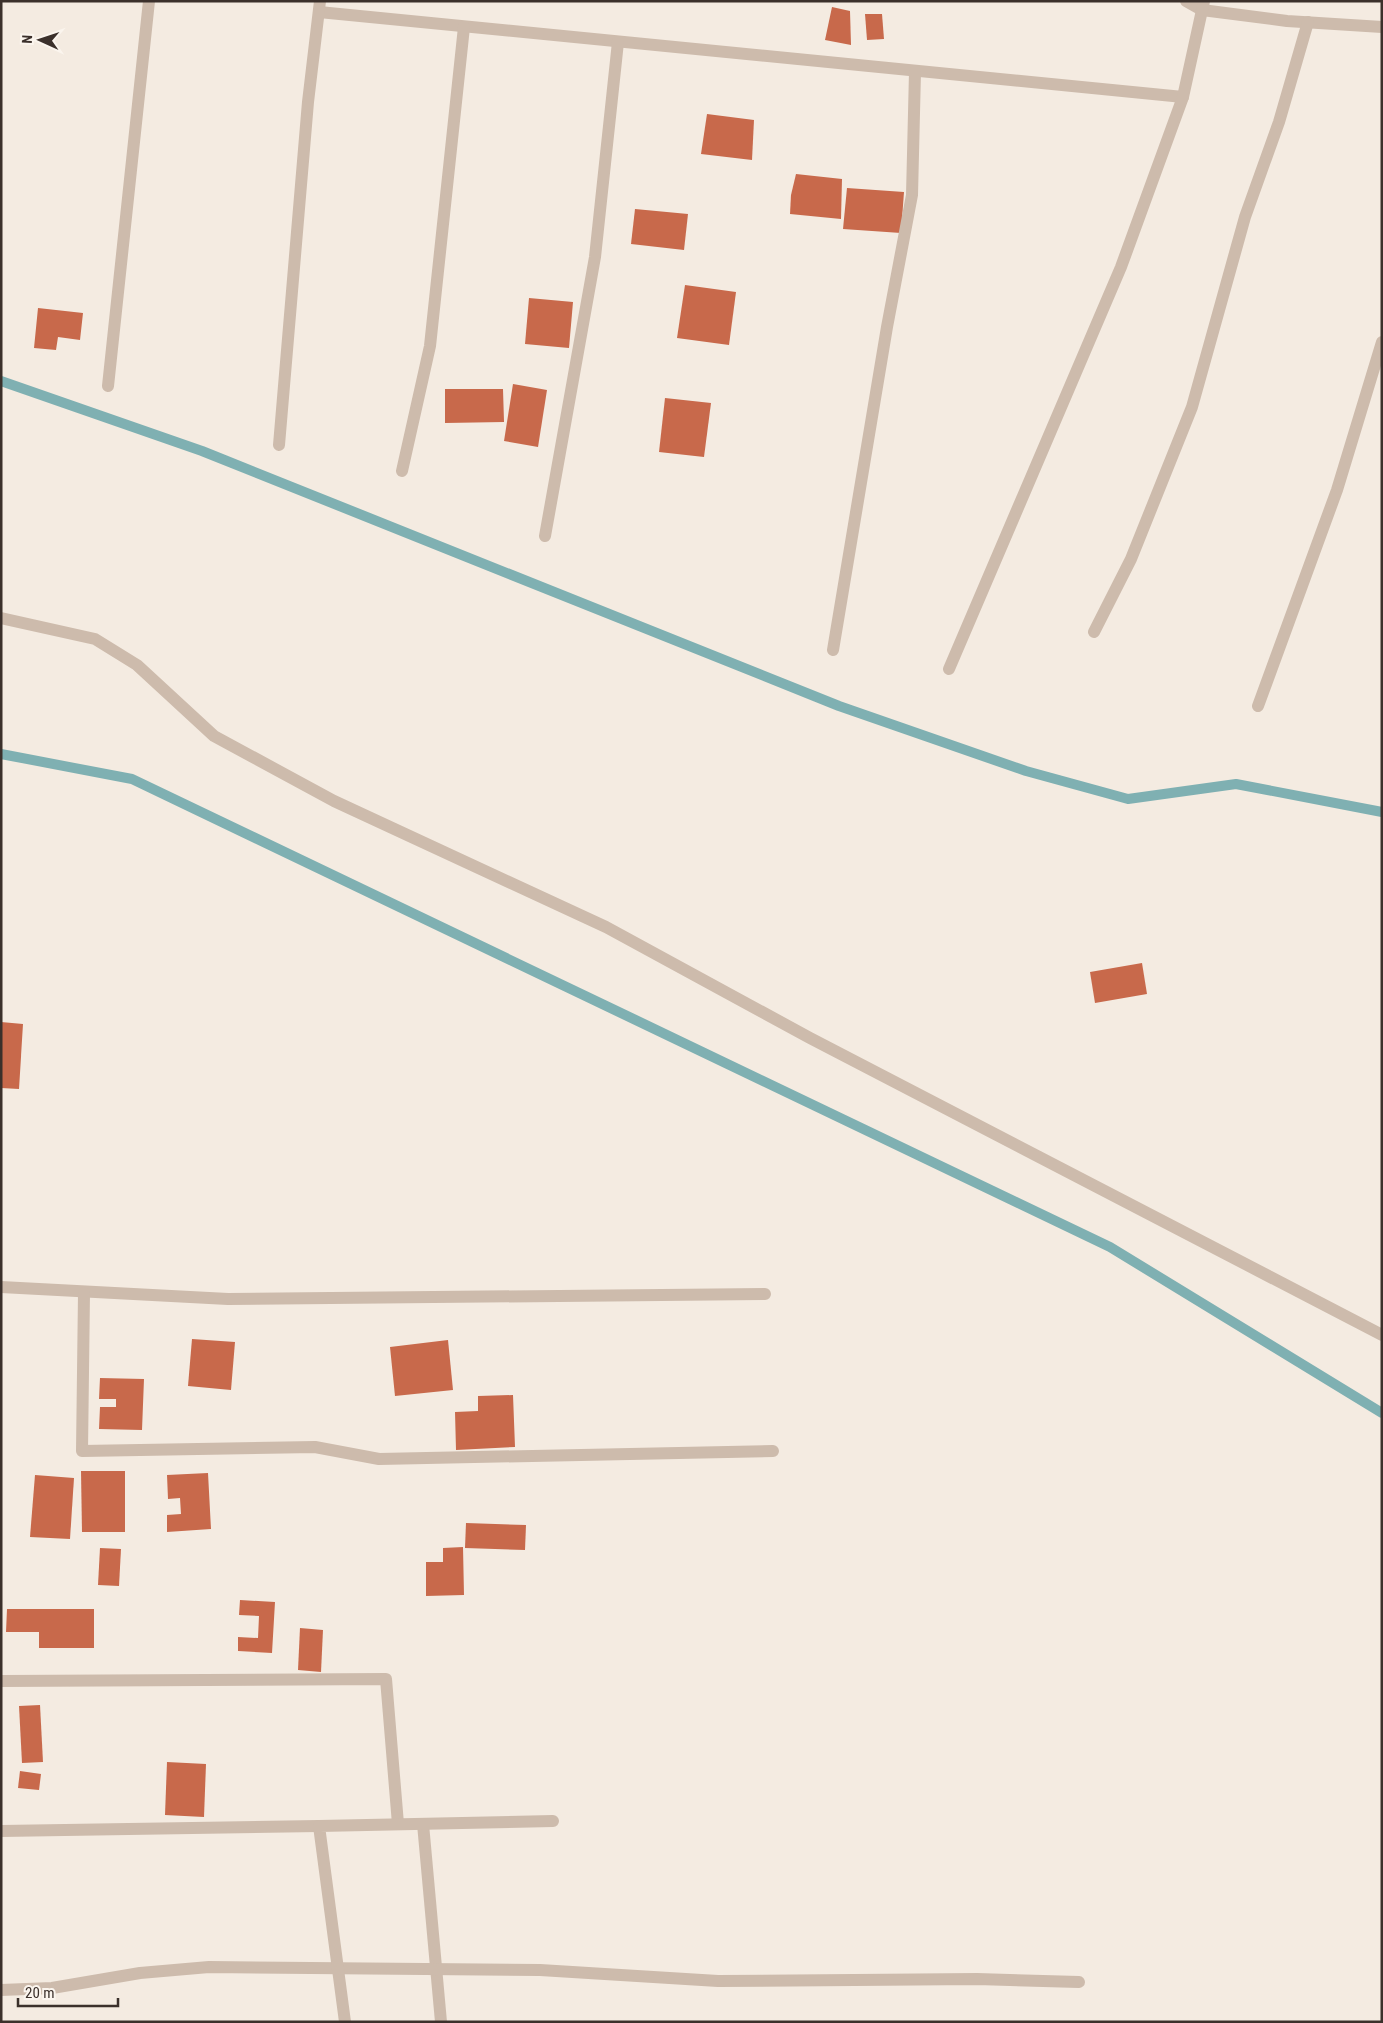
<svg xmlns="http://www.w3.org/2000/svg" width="1383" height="2023" viewBox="0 0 1383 2023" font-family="'Roboto Condensed',sans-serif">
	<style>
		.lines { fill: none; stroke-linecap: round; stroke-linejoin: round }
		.stream { stroke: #7fb0b2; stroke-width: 10 }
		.building { fill: #c8694b }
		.minor { stroke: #cdbbac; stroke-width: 12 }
	</style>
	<rect width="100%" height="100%" fill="#f4ebe1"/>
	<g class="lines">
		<g class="stream">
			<path d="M 1,381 L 202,451 L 839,706 L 1026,771 L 1128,799 L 1236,784 L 1382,812"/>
			<path d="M 1,754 L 132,779 L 1110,1247 L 1382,1413"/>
		</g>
	</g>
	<g class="building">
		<path d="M 832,7 L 850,11 L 851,45 L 825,40 Z"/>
		<path d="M 865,14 L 882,14 L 884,39 L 867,40 Z"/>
		<path d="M 707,114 L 754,120 L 752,160 L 701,154 Z"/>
		<path d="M 796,174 L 842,179 L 841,219 L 790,214 L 791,195 Z"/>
		<path d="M 847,188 L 904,192 L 901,233 L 843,229 Z"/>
		<path d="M 635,209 L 688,214 L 684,250 L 631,244 Z"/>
		<path d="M 685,285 L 736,292 L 729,345 L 677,338 Z"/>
		<path d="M 529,298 L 573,302 L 569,348 L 525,344 Z"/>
		<path d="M 38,308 L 83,313 L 80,340 L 58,337 L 56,350 L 34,348 Z"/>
		<path d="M 513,384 L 547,390 L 538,447 L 504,441 Z"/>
		<path d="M 445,389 L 503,389 L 504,422 L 445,423 Z"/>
		<path d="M 665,398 L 711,403 L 704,457 L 659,452 Z"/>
		<path d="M 1142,963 L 1147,994 L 1095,1003 L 1090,972 Z"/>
		<path d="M 1,1022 L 23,1024 L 19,1089 L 1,1088 Z"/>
		<path d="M 192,1339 L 235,1342 L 231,1390 L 188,1386 Z"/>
		<path d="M 448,1340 L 453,1390 L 395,1396 L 390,1347 Z"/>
		<path d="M 100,1378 L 144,1379 L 142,1430 L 99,1429 L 100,1407 L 116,1407 L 116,1399 L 99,1399 Z"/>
		<path d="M 513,1395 L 515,1447 L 456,1450 L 455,1412 L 478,1411 L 478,1396 Z"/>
		<path d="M 81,1471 L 125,1471 L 125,1532 L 82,1532 Z"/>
		<path d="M 208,1473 L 211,1529 L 167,1532 L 167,1515 L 181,1514 L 180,1498 L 168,1499 L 167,1475 Z"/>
		<path d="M 35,1475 L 74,1478 L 70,1539 L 30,1537 Z"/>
		<path d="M 466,1523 L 526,1525 L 525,1550 L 465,1548 Z"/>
		<path d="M 463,1547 L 464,1595 L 426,1596 L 426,1562 L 443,1562 L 443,1548 Z"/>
		<path d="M 100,1548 L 121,1549 L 119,1586 L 98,1585 Z"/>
		<path d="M 240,1600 L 275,1602 L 272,1653 L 238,1651 L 238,1637 L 258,1638 L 259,1616 L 239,1615 Z"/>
		<path d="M 7,1609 L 94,1609 L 94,1648 L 39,1648 L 39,1632 L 6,1632 Z"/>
		<path d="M 300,1628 L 323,1630 L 321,1672 L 298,1670 Z"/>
		<path d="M 40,1705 L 43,1762 L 22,1763 L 19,1706 Z"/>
		<path d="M 167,1762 L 206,1764 L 204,1817 L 165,1815 Z"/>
		<path d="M 20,1771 L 41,1774 L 39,1790 L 18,1788 Z"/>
	</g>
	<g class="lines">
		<g class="minor">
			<path d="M 1186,1 L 1202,10 L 1287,21 L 1382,27"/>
			<path d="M 319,12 L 1183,97"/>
			<path d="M 108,386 L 149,1"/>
			<path d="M 279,445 L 308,102 L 320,1"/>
			<path d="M 402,471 L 430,346 L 464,27"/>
			<path d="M 545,536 L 595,257 L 618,42"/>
			<path d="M 1,618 L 95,639 L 137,665 L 214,736 L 334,801 L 606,927 L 810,1038 L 1382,1335"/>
			<path d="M 1094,632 L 1131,559 L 1192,407 L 1245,217 L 1279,122 L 1308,22"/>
			<path d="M 833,650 L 887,327 L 912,195 L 915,72"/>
			<path d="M 949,669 L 1121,267 L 1183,97 L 1204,1"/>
			<path d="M 1258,706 L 1337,490 L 1382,342"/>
			<path d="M 1,1287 L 228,1299 L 765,1294"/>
			<path d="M 84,1293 L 82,1451 L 315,1447 L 379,1459 L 773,1451"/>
			<path d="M 1,1681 L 386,1679 L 398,1824"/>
			<path d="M 423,1824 L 441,2022"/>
			<path d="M 1,1831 L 319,1826"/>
			<path d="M 1,1990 L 52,1988 L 140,1973 L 209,1967 L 540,1970 L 718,1981 L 977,1979 L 1079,1982"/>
			<path d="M 345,2022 L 319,1826 L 553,1821"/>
		</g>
	</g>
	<rect width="1383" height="2023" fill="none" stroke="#3b302b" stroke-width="5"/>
	<g transform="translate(40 40) rotate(273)" stroke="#fbf5ee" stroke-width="4" paint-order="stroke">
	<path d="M0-4L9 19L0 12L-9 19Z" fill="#3b302b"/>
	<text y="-8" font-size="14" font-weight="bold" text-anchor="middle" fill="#3b302b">N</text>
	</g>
	<path d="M18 1998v8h100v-8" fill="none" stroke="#3b302b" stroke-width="2.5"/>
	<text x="25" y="1998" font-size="15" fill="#3b302b" stroke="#fbf5ee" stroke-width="4" paint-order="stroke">20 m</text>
</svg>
